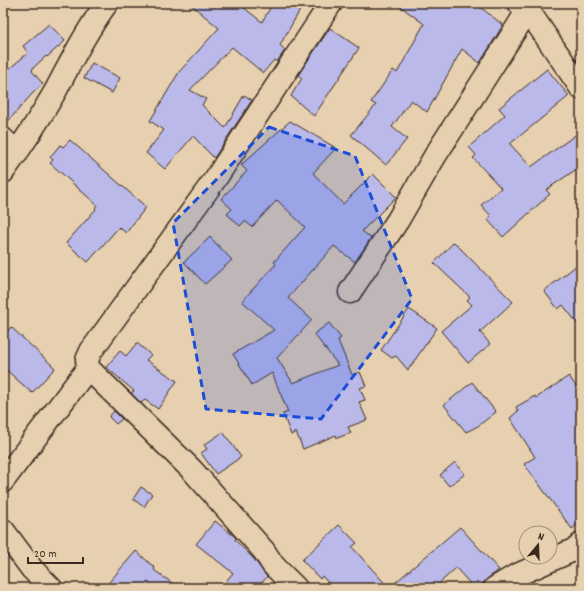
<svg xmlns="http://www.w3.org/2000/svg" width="584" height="591" font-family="Dekko,sans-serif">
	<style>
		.building { fill: #bab9ea; stroke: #3b2a1e }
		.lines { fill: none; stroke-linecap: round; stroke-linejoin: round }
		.minor-casing { stroke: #3b2a1e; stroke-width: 25 }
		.minor { stroke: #e6d0b0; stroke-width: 22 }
		.marked { fill: #1d4ed8; fill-opacity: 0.2; stroke: #1d4ed8; stroke-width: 3; stroke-dasharray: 8 5; stroke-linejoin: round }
	</style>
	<rect width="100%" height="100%" fill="#e6d0b0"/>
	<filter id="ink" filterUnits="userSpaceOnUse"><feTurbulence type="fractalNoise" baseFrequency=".025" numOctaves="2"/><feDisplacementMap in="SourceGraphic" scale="8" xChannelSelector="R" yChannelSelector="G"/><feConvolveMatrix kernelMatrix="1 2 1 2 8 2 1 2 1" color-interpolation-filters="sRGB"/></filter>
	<g filter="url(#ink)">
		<path class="building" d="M189,3H238L262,22L273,3H304L280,45L285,50L277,62L274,60L263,73L232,47L190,90L206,99L202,105L225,128L244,95L252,100L214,158L193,136L165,169L146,153L164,130L150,121L179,72L219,28Z
			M396,3H475L503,25L480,63L462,49L427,112L411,100L392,127L407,139L386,165L351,135L376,105L371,102L393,70L397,73L424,24Z
			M49,24L65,41L47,57L46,56L33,68L32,71L43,84L32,94L3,127V74L28,53L23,46Z
			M330,28L359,48L314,116L291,96L302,78L298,75Z
			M92,63L120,78L112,93L84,78Z
			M547,69L569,96L510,144L531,167L581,131V166L546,190L550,194L503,237L487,219L491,216L481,205L501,188L473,158L476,155L469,147L505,115L499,108Z
			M290,121L336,148L313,173L343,204L373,174L396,197L362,231L371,238L355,262L334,246L288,298L312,320L277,358L293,383L338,365L314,334L329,323L341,338L338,340L352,375L360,372L366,386L360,388L365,400L359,402L367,420L348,427L351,433L337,438L336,435L303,449L296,432L291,435L283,414L288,412L272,373L252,385L233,354L274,330L242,301L276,264L274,262L305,227L277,200L252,227L245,221L240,226L227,214L232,209L221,199L247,171L241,165Z
			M70,140L146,207L126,233L119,227L88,262L66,243L96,209L95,208L97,205L50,163L53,160L50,157L60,145L63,147Z
			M210,237L232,260L205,284L184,262Z
			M454,242L513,302L480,332L490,344L468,363L441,331L472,305L467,300L470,297L434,263Z
			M581,262V328L563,305L558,309L544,291Z
			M409,309L437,328L408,370L396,356L392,358L381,350Z
			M11,327L55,368L32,393L3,367V336Z
			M137,343L151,355L146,360L177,381L158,409L145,400L141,403L131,393L134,391L106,367L120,351L126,356Z
			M569,376L581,394V521L572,529L524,464L535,457L510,418L518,411L516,407L535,396L536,398Z
			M472,382L496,412L478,426L466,432L444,405Z
			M114,411L122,419L116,424L109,417Z
			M223,432L241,457L216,474L201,453L207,449L204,445Z
			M455,462L465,474L449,486L440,475Z
			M141,487L152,494L144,507L133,499Z
			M215,521L234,536L236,538L235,540L254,559L267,577L257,588H234L226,581L233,573L196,544Z
			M339,525L357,543L352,547L389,588H333L322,576L320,579L302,560Z
			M460,527L499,570L488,578L479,588H474L456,568L434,588H389Z
			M136,551L155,568L154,570L179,588H104Z"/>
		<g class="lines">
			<g class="minor-casing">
				<path id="minor" d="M519,3L528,10L581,88
					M3,139L17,153
					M3,172C22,146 40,118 56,90C72,60 87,30 107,3
					M350,292L398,220L435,156L528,10
					M3,481L88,368
					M3,530L32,569L51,588
					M296,588L273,565L264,551L192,470L88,368L87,360L91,351L216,178L331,3
					M495,588L515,576L578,548L581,544"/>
			</g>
			<use href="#minor" class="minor"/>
		</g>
	</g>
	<path class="marked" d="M269,127L355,156L412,299L321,419L206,409L173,223Z"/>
	<rect width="584" height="591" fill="none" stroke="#e6d0b0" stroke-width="16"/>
	<rect x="8" y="8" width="568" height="575" fill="none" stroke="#3b2a1e" stroke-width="1.5" filter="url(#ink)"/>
	<g transform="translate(538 545) rotate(19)"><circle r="19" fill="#e6d0b0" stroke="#a28e76"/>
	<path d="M0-3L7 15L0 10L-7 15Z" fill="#3b2a1e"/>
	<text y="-6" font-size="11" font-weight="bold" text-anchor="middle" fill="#3b2a1e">N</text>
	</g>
	<path d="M28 557v6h55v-6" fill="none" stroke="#3b2a1e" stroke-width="2"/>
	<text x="34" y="557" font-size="12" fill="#3b2a1e" stroke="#e6d0b0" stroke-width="3" paint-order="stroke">20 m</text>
</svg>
